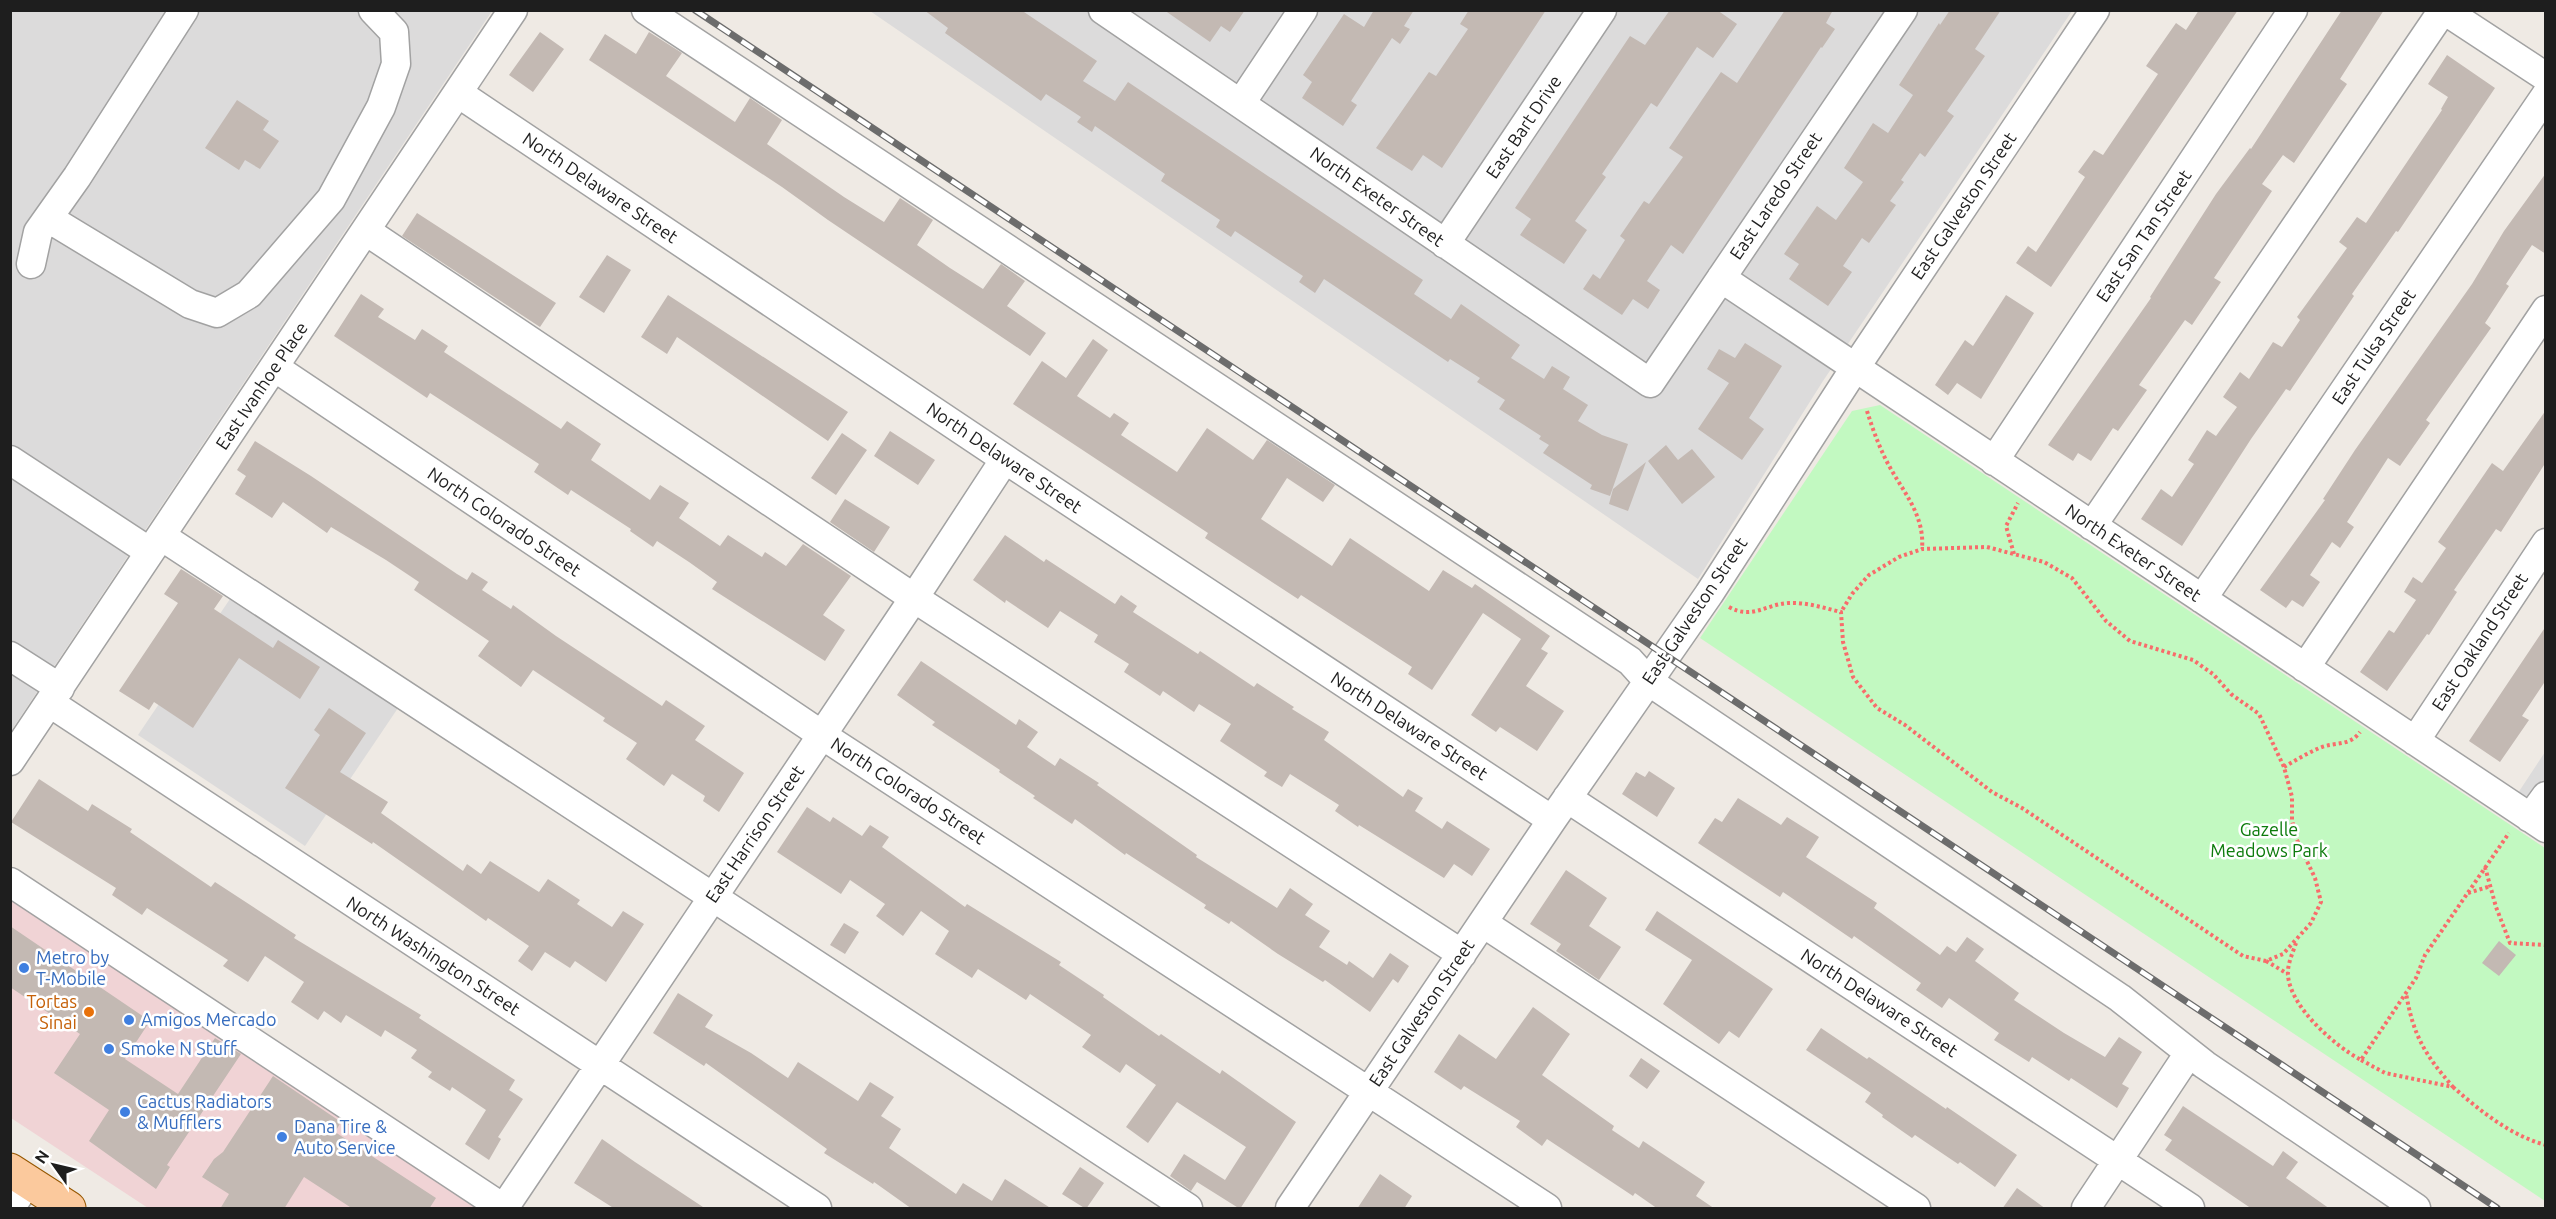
<svg xmlns="http://www.w3.org/2000/svg" width="2556" height="1219" font-family="Ubuntu,sans-serif">
	<style>
		.residential { fill: #dcdbdb }
		.commercial { fill: #f0d3d5 }
		.park { fill: #c2f9c1 }
		.building { fill: #c3b9b3 }
		.lines { fill: none; stroke-linecap: round; stroke-linejoin: round }
		.minor-casing { stroke: #a2a2a2; stroke-width: 31 }
		.major-casing { stroke: #965701; stroke-width: 35 }
		.path { stroke: #f86c6b; stroke-width: 4; stroke-dasharray: 3 3; stroke-linecap: butt }
		.minor { stroke: #fff; stroke-width: 28 }
		.major { stroke: #fbc99d; stroke-width: 33 }
		.rail-casing { stroke: #6c6c6c; stroke-width: 7 }
		.rail { stroke: #fff; stroke-width: 4.5; stroke-dasharray: 14; stroke-linecap: butt }
		.shop-dot { fill: #3f7fe0; stroke: #fff; stroke-width: 2 }
		.food-dot { fill: #e8710a; stroke: #fff; stroke-width: 2 }
		.labels { text-anchor: middle; stroke-width: 5; stroke-linejoin: round; paint-order: stroke }
		.street-label { font-size: 18px; fill: #1e1e1e; stroke: #fff }
		.park-label { font-size: 18px; fill: #0d7b0c; stroke: #fff }
		.shop-label { font-size: 18px; fill: #366cbe; stroke: #fff; text-anchor: start }
		.food-label { font-size: 18px; fill: #c56008; stroke: #fff; text-anchor: end }
	</style>
	<rect width="100%" height="100%" fill="#efeae4"/>
	<path class="residential" d="M11,11H492L11,731Z
		M870,11H2072L1823,381L1698,579Z
		M232,596L398,708L305,846L138,735Z
		M2545,752V811L2518,793Z"/>
	<path class="commercial" d="M10,890L479,1208H148L11,1118Z"/>
	<path class="park" d="M1880,405L2545,848V1201L1700,638L1852,411Z"/>
	<path class="building" d="M924,10H1021L1097,61L1083,81L1115,101L1128,82L1423,280L1414,294L1451,319L1461,304L1520,345L1511,358L1544,379L1552,366L1570,377L1563,389L1588,405L1578,421L1602,435L1628,444L1610,496L1590,489L1592,485L1543,453L1549,445L1539,439L1541,436L1499,409L1505,400L1477,382L1480,378L1450,359L1448,362L1324,279L1315,293L1299,282L1303,276L1235,231L1231,237L1216,227L1220,220L1161,181L1165,174L1095,126L1092,132L1077,122L1081,117L1046,94L1041,101L945,33L948,28Z
		M1164,10H1245L1230,32L1221,26L1210,42Z
		M1374,10H1414L1404,26L1410,29L1400,44L1392,38L1351,101L1357,105L1343,126L1302,98L1312,82L1303,75L1344,14L1364,27Z
		M1469,10H1546L1442,168L1423,155L1412,171L1376,148L1429,72L1436,76L1468,29L1460,24Z
		M1670,10H1717L1737,24L1713,58L1697,47L1657,107L1651,103L1602,174L1606,177L1575,221L1587,230L1564,264L1520,235L1531,219L1515,208L1630,36L1645,45Z
		M1785,10H1833L1826,23L1835,29L1822,48L1821,47L1683,254L1671,245L1647,281L1660,290L1648,309L1633,299L1622,315L1583,289L1593,274L1600,279L1625,240L1620,236L1644,201L1649,204L1683,157L1669,148L1721,72L1737,83Z
		M1950,10H2001L1975,49L1985,56L1947,111L1954,116L1925,157L1920,153L1901,180L1904,182L1890,201L1896,205L1869,243L1862,238L1843,266L1852,272L1828,306L1789,279L1799,264L1784,254L1817,206L1836,220L1863,182L1844,168L1873,123L1888,133L1913,95L1899,85L1939,23L1940,25Z
		M2199,10H2238L2051,287L2016,263L2028,246L2036,252L2085,177L2078,172L2094,150L2103,155L2158,74L2146,66L2176,23L2186,30Z
		M2342,10H2384L2340,79L2347,84L2294,163L2283,155L2262,184L2272,191L2214,278L2221,282L2192,325L2185,320L2139,385L2147,390L2118,431L2113,428L2091,461L2078,453L2073,461L2048,445L2151,298L2150,297L2216,194L2250,148L2251,149Z
		M540,32L564,49L533,92L509,75Z
		M649,32L682,53L666,76L735,122L750,98L782,120L767,144L844,197L884,222L900,198L933,220L917,245L950,268L983,289L1001,264L1025,281L1007,306L1046,333L1030,356L828,220L782,187L589,60L605,34L636,54Z
		M2447,55L2495,88L2398,232L2396,231L2352,294L2354,296L2290,391L2286,389L2251,439L2182,546L2141,519L2161,489L2172,497L2194,464L2188,460L2207,430L2216,436L2237,407L2223,397L2240,372L2249,379L2273,342L2282,347L2300,320L2297,317L2347,248L2339,242L2357,217L2366,223L2442,110L2441,109L2448,97L2428,84Z
		M237,100L269,121L263,130L279,141L260,169L245,160L239,170L205,148Z
		M2546,173V254L2532,245L2506,284L2509,286L2485,323L2491,328L2426,420L2430,423L2400,466L2388,458L2347,522L2354,527L2340,548L2332,542L2310,575L2320,582L2303,607L2292,600L2286,608L2260,590L2325,500L2323,499L2355,450L2472,284L2504,231Z
		M417,213L556,303L540,327L402,236Z
		M607,255L631,270L604,313L579,297Z
		M361,294L384,309L378,317L415,340L422,329L448,346L444,352L561,429L567,421L601,444L591,460L650,500L660,485L689,503L679,518L720,546L728,535L762,557L765,552L786,566L803,544L851,576L823,615L845,630L825,661L712,589L717,582L689,562L657,541L653,547L630,531L631,529L571,490L568,495L534,472L539,464L430,393L427,398L334,336Z
		M668,295L848,412L828,441L677,337L667,354L641,337Z
		M2006,295L2034,313L1981,399L1957,383L1948,395L1935,385L1965,340L1973,346Z
		M1093,339L1108,350L1077,396L1110,418L1114,413L1129,423L1121,435L1177,472L1207,428L1253,460L1267,440L1335,485L1323,502L1287,478L1261,519L1332,566L1350,538L1429,591L1443,570L1472,588L1475,584L1550,636L1541,649L1548,653L1526,686L1564,711L1537,751L1500,727L1496,732L1471,715L1521,639L1483,613L1432,690L1408,674L1412,667L1301,595L1298,599L1205,538L1208,533L1013,404L1042,361L1066,378Z
		M1745,343L1782,366L1749,418L1764,429L1742,460L1698,429L1729,383L1707,369L1719,349L1735,358Z
		M2546,410V462L2501,532L2496,529L2454,590L2457,592L2429,635L2427,634L2387,691L2360,672L2389,630L2394,633L2416,600L2404,592L2413,577L2422,583L2446,548L2438,542L2492,463L2503,471Z
		M890,431L935,460L918,485L874,456Z
		M842,433L867,450L836,495L811,478Z
		M255,441L311,476L457,574L467,580L472,572L488,582L482,590L511,609L513,605L556,636L662,706L666,700L705,726L695,740L744,773L719,812L703,801L705,796L672,774L664,786L626,759L637,743L603,721L605,718L533,670L521,687L478,656L489,641L414,590L419,582L386,560L331,527L327,533L283,502L272,518L235,494L246,476L237,470Z
		M1666,445L1678,460L1692,449L1715,477L1682,504L1648,461Z
		M1646,462L1628,511L1609,504L1613,489Z
		M845,499L890,527L874,552L830,522Z
		M1005,535L1044,562L1046,559L1115,604L1121,595L1137,606L1133,612L1198,654L1200,651L1254,687L1257,683L1294,707L1292,709L1329,732L1324,740L1403,797L1408,789L1423,798L1415,811L1442,829L1447,821L1490,849L1472,876L1454,864L1444,878L1359,825L1358,827L1335,811L1339,805L1290,774L1282,787L1264,776L1267,772L1220,741L1231,724L1199,704L1194,712L1163,691L1160,696L1124,672L1129,664L1094,642L1098,635L1060,611L1048,628L1006,600L1005,603L973,580Z
		M181,569L223,596L214,609L273,648L278,640L320,667L300,699L239,658L193,728L154,702L149,710L119,691L178,603L164,594Z
		M2546,626V680L2522,716L2529,720L2500,762L2469,741Z
		M921,661L1016,725L1019,719L1038,732L1027,747L1055,766L1060,758L1099,783L1097,785L1197,855L1196,857L1277,908L1290,888L1313,904L1305,915L1330,931L1319,947L1347,965L1349,961L1373,978L1390,953L1409,966L1398,983L1393,979L1370,1012L1325,980L1323,982L1278,954L1231,921L1229,924L1204,908L1206,905L1126,853L1125,855L1075,819L1072,824L1033,798L1035,796L999,772L1000,770L932,725L935,722L897,695Z
		M329,708L366,733L340,772L388,802L381,813L463,871L467,864L481,874L490,861L539,892L548,879L580,900L577,904L612,927L623,911L644,924L606,982L575,961L570,968L545,952L532,971L518,961L529,946L488,918L486,921L373,842L372,844L285,788L320,735L314,730Z
		M1649,771L1675,788L1657,817L1622,794L1636,772L1645,777Z
		M39,779L88,811L92,804L132,829L130,832L211,887L215,882L296,935L294,938L421,1015L419,1018L515,1080L509,1090L523,1099L498,1137L501,1139L489,1160L465,1144L486,1110L452,1087L450,1091L428,1077L432,1072L411,1058L417,1050L385,1030L381,1037L346,1015L341,1023L324,1011L318,1020L291,1002L304,982L265,956L248,982L223,966L228,960L147,908L142,915L112,895L116,888L11,822Z
		M1738,798L1781,825L1787,817L1819,837L1806,857L1877,903L1874,908L1940,955L1947,946L1956,952L1967,937L1984,949L1975,961L2019,993L2014,1000L2064,1033L2105,1057L2119,1037L2142,1052L2122,1084L2129,1088L2117,1108L2071,1078L2069,1081L2032,1057L2029,1062L1994,1040L1999,1033L1949,998L1942,1008L1916,990L1921,983L1854,936L1852,939L1783,892L1780,897L1698,843L1715,818L1722,822Z
		M807,807L830,822L833,817L862,836L870,825L889,837L882,847L965,907L967,904L1061,962L1059,965L1104,995L1103,997L1159,1036L1161,1034L1220,1074L1222,1070L1296,1122L1240,1209L1197,1182L1191,1191L1170,1176L1184,1154L1225,1180L1246,1147L1177,1102L1148,1143L1126,1127L1156,1085L1126,1064L1120,1073L1082,1047L1091,1035L1030,994L1026,1000L978,969L972,978L935,954L949,931L921,911L903,936L876,916L885,904L850,880L841,894L777,852Z
		M1566,870L1607,898L1589,926L1621,947L1599,980L1556,951L1561,944L1530,924Z
		M1657,911L1773,989L1739,1038L1729,1031L1719,1044L1663,1004L1692,960L1645,930Z
		M844,923L859,932L845,954L830,945Z
		M10,926L150,1021L125,1059L178,1094L215,1038L241,1054L167,1165L170,1167L156,1189L89,1141L109,1110L54,1073L80,1034L10,987Z
		M2499,941L2516,955L2499,976L2482,963Z
		M678,993L713,1015L705,1027L751,1053L788,1078L798,1062L858,1101L870,1082L894,1097L881,1116L901,1129L889,1148L956,1194L963,1183L992,1201L1005,1179L1052,1209H912L874,1182L873,1184L824,1153L827,1149L706,1063L704,1066L653,1033Z
		M1533,1007L1570,1034L1542,1075L1614,1126L1612,1130L1639,1148L1643,1141L1705,1182L1696,1196L1715,1209H1658L1635,1193L1633,1196L1547,1139L1542,1146L1516,1127L1520,1121L1464,1086L1461,1090L1434,1072L1459,1034L1496,1059Z
		M1821,1028L1867,1059L1869,1057L1946,1109L1947,1107L2017,1155L1995,1187L1960,1162L1958,1164L1915,1135L1912,1138L1882,1117L1883,1115L1865,1102L1871,1093L1806,1050Z
		M1641,1058L1660,1071L1647,1089L1629,1076Z
		M273,1076L341,1122L335,1132L436,1198L429,1209H353L304,1177L284,1209H220L229,1194L202,1177L214,1159L223,1152Z
		M2183,1106L2273,1166L2283,1151L2298,1162L2286,1178L2330,1209H2252L2165,1150L2172,1140L2164,1135Z
		M602,1139L635,1162L706,1209H615L574,1183Z
		M1080,1167L1104,1183L1086,1209L1062,1194Z
		M1380,1174L1412,1196L1404,1209H1357Z
		M2017,1188L2046,1209H2002Z"/>
	<g class="lines">
		<g class="minor-casing">
			<path id="minor" d="M646,10L1630,661L1648,681L2120,998L2205,1065L2416,1208
				M1103,10L1650,383L1903,10
				M2444,10L2546,77
				M458,93L1020,469L1552,820
				M1241,103L1303,10
				M48,218L190,304L217,313L249,294L331,199L381,107L396,64L394,32L373,10
				M366,231L914,598L1462,954
				M1445,244L1602,10
				M31,264L38,232L77,177L184,10
				M1721,278L2546,828
				M274,367L834,743L1547,1208
				M10,460L150,552
				M1994,461L2293,10
				M2092,526L2443,10
				M161,536L1188,1208
				M2202,599L2546,95
				M10,656L60,688
				M2305,668L2546,310
				M50,703L817,1208
				M2415,741L2546,543
				M10,761L513,10
				M1567,798L2190,1208
				M2530,818L2546,796
				M10,882L503,1208
				M1483,923L1916,1208
				M10,1208L28,1182
				M504,1208L914,598L1005,459
				M1290,1208L1552,820L1709,594L1855,368L2095,10
				M2086,1208L2189,1053"/>
		</g>
		<g class="major-casing">
			<path id="major" d="M10,1170L69,1208"/>
		</g>
		<path class="path" d="M1867,411C1872,427 1878,444 1886,460C1901,490 1925,513 1922,549
			M2014,554L2006,526L2018,503
			M1729,607C1752,620 1766,604 1789,603C1806,602 1824,608 1841,612L1843,642L1853,677L1877,708L1905,725L1992,792L2022,808L2243,956L2266,961L2283,954L2311,923L2321,902L2315,878L2296,838L2292,820V797L2284,767L2259,714L2231,694L2213,674L2193,660L2130,641L2106,621L2072,578L2044,562L1987,547L1922,549L1899,557L1869,575L1852,594L1841,612
			M2284,767C2296,760 2309,752 2322,747C2336,742 2350,746 2360,732
			M2485,867L2496,907L2510,943L2546,945
			M2468,893L2491,886
			M2296,943C2293,952 2287,965 2288,975C2290,1007 2335,1046 2361,1060L2416,978L2425,955L2509,833
			M2266,961L2288,974
			M2361,1060L2385,1073L2453,1087C2425,1055 2413,1035 2406,993
			M2453,1087C2479,1110 2511,1136 2546,1145"/>
		<use href="#minor" class="minor"/>
		<use href="#major" class="major"/>
		<g class="rail-casing">
			<path id="rail" d="M695,10L2497,1208"/>
		</g>
		<use href="#rail" class="rail"/>
	</g>
	<g class="shop-dot">
		<circle cx="24" cy="968" r="6"/>
		<circle cx="129" cy="1020" r="6"/>
		<circle cx="109" cy="1049" r="6"/>
		<circle cx="125" cy="1112" r="6"/>
		<circle cx="282" cy="1137" r="6"/>
	</g>
	<circle class="food-dot" cx="89" cy="1012" r="6"/>
	<g class="labels">
		<g class="street-label">
			<text transform="translate(1524 127) rotate(-56)" y="6">East Bart Drive</text>
			<text transform="translate(600 188) rotate(34)" y="6">North Delaware Street</text>
			<text transform="translate(1776 196) rotate(-56)" y="6">East Laredo Street</text>
			<text transform="translate(1377 197) rotate(35)" y="6">North Exeter Street</text>
			<text transform="translate(1964 206) rotate(-56)" y="6">East Galveston Street</text>
			<text transform="translate(2144 236) rotate(-56)" y="6">East San Tan Street</text>
			<text transform="translate(2374 347) rotate(-56)" y="6">East Tulsa Street</text>
			<text transform="translate(262 386) rotate(-56)" y="6">East Ivanhoe Place</text>
			<text transform="translate(1004 458) rotate(34)" y="6">North Delaware Street</text>
			<text transform="translate(504 522) rotate(34)" y="6">North Colorado Street</text>
			<text transform="translate(2133 553) rotate(34)" y="6">North Exeter Street</text>
			<text transform="translate(1695 611) rotate(-56)" y="6">East Galveston Street</text>
			<text transform="translate(2480 642) rotate(-57)" y="6">East Oakland Street</text>
			<text transform="translate(1409 726) rotate(33)" y="6">North Delaware Street</text>
			<text transform="translate(908 791) rotate(33)" y="6">North Colorado Street</text>
			<text transform="translate(755 834) rotate(-56)" y="6">East Harrison Street</text>
			<text transform="translate(433 956) rotate(33)" y="6">North Washington Street</text>
			<text transform="translate(1879 1003) rotate(33)" y="6">North Delaware Street</text>
			<text transform="translate(1422 1013) rotate(-56)" y="6">East Galveston Street</text>
		</g>
		<g class="park-label">
			<text x="2269" y="836">Gazelle<tspan x="2269" dy="21">Meadows Park</tspan></text>
		</g>
		<g class="shop-label">
			<text x="36" y="964">Metro by<tspan x="36" dy="21">T-Mobile</tspan></text>
			<text x="141" y="1026">Amigos Mercado</text>
			<text x="121" y="1055">Smoke N Stuff</text>
			<text x="137" y="1108">Cactus Radiators<tspan x="137" dy="21">&amp; Mufflers</tspan></text>
			<text x="294" y="1133">Dana Tire &amp;<tspan x="294" dy="21">Auto Service</tspan></text>
		</g>
		<g class="food-label">
			<text x="77" y="1008">Tortas<tspan x="77" dy="21">Sinai</tspan></text>
		</g>
	</g>
	<rect width="2556" height="1219" fill="none" stroke="#1e1e1e" stroke-width="24"/>
	<g transform="translate(54 1165) rotate(304)" stroke="#ffffff" stroke-width="4.5" paint-order="stroke">
	<path d="M0-4.5L10 22L0 15L-10 22Z" fill="#1e1e1e"/>
	<text y="-9" font-size="16" font-weight="bold" text-anchor="middle" fill="#1e1e1e">N</text>
	</g>
</svg>
